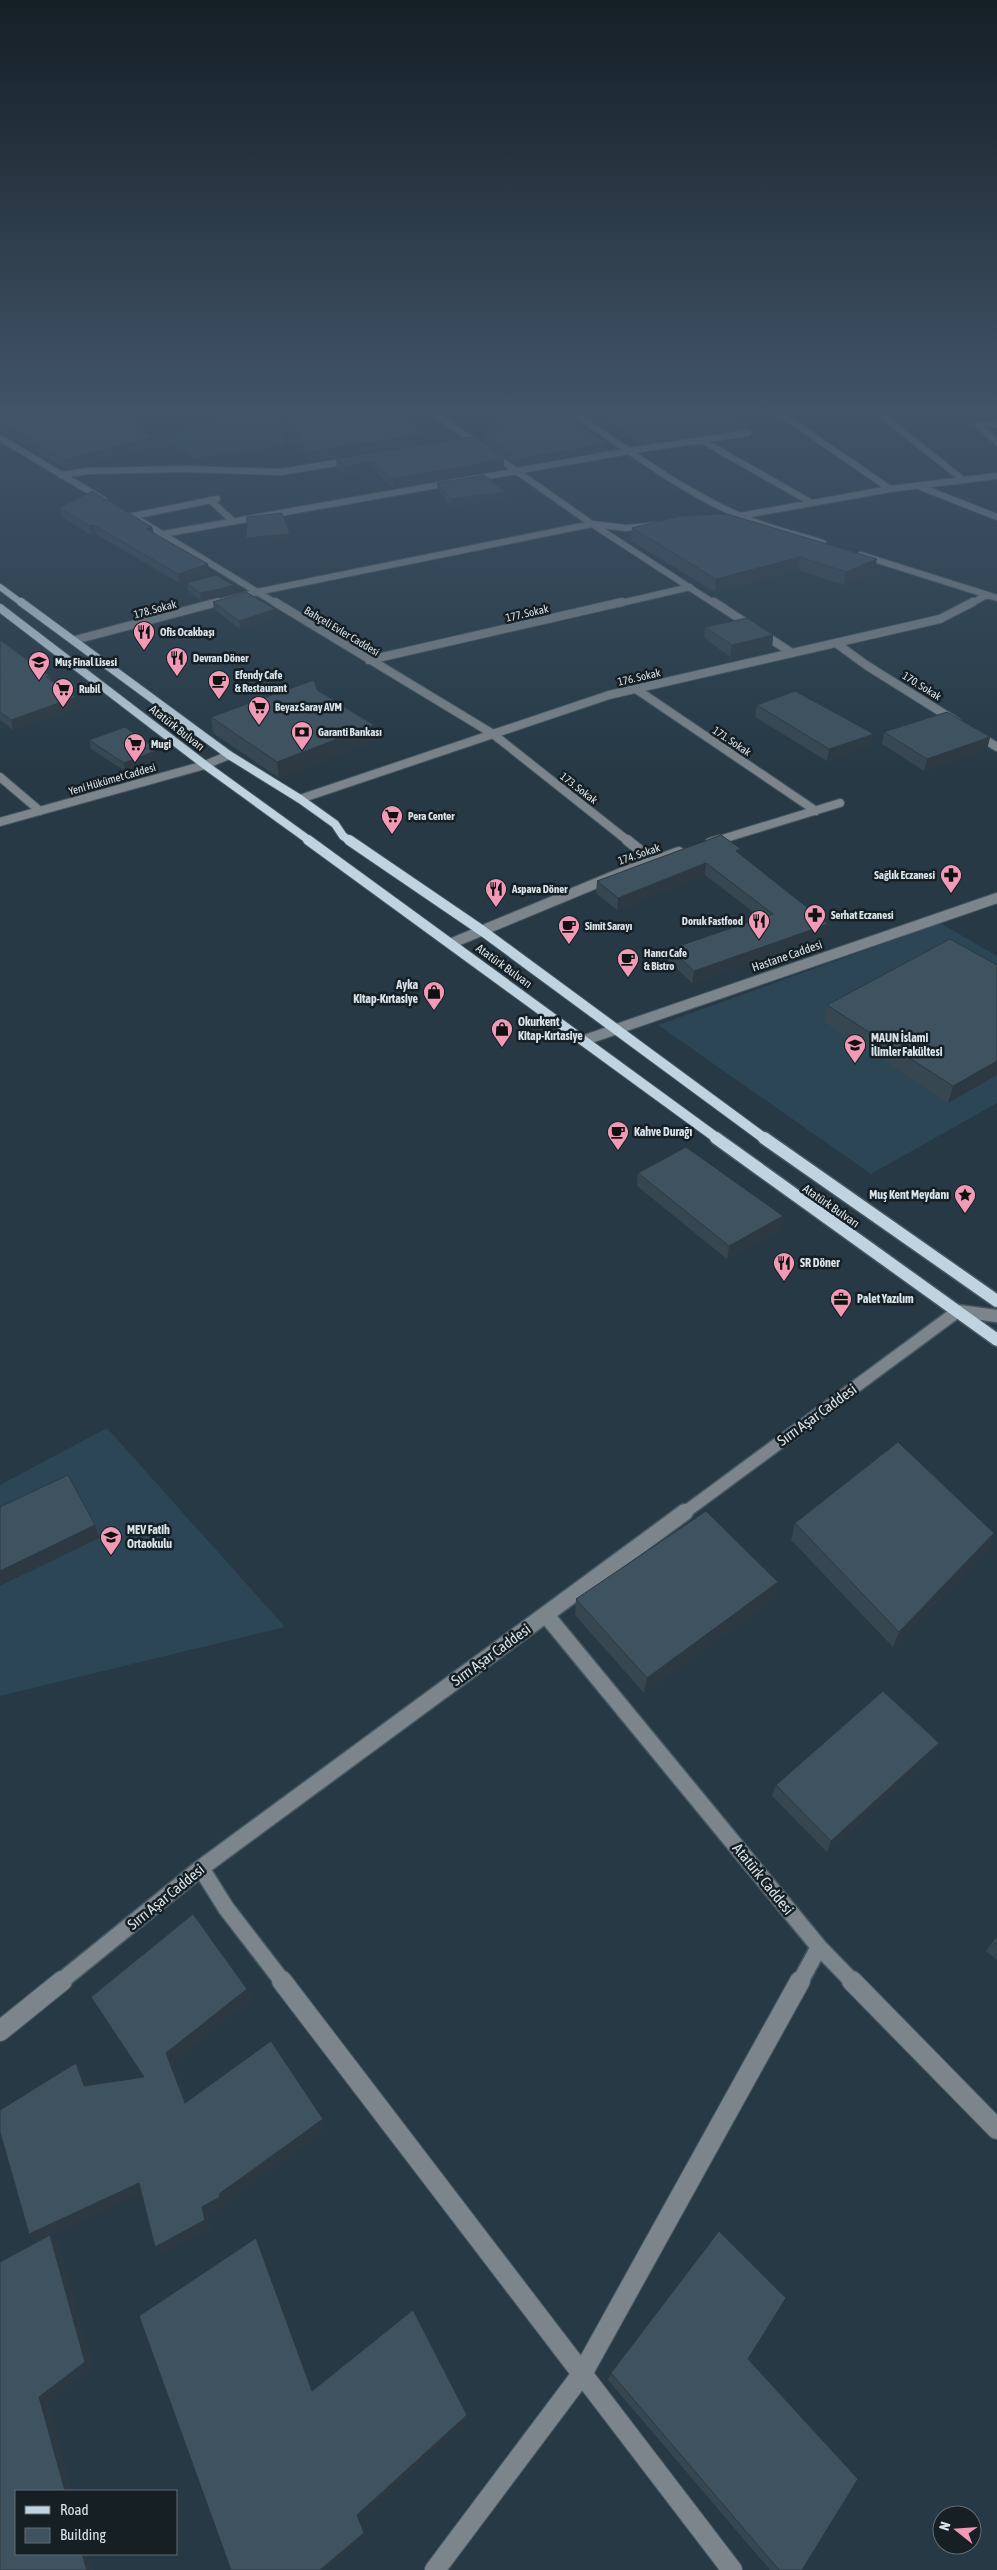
<svg xmlns="http://www.w3.org/2000/svg" width="997" height="2570" font-family="'Asap Condensed',sans-serif">
	<style>
		.built { fill: #2d4655 }
		.lines { fill: none; stroke-linecap: round; stroke-linejoin: round }
		.minor-far5-casing { stroke: #465863; stroke-width: 8 }
		.minor-far4-casing { stroke: #465863; stroke-width: 10 }
		.minor-far3-casing { stroke: #465863; stroke-width: 12 }
		.minor-far2-casing { stroke: #465863; stroke-width: 15 }
		.minor-far1-casing { stroke: #465863; stroke-width: 19 }
		.minor-casing { stroke: #465863; stroke-width: 22 }
		.major-far3-casing { stroke: #465863; stroke-width: 8 }
		.major-far2-casing { stroke: #465863; stroke-width: 10 }
		.major-far1-casing { stroke: #465863; stroke-width: 12 }
		.major-casing { stroke: #465863; stroke-width: 15 }
		.minor-far5 { stroke: #7b858b; stroke-width: 6 }
		.minor-far4 { stroke: #7b858b; stroke-width: 8 }
		.minor-far3 { stroke: #7b858b; stroke-width: 10 }
		.minor-far2 { stroke: #7b858b; stroke-width: 12 }
		.minor-far1 { stroke: #7b858b; stroke-width: 16 }
		.minor { stroke: #7b858b; stroke-width: 20 }
		.major-far3 { stroke: #c0d3e0; stroke-width: 6 }
		.major-far2 { stroke: #c0d3e0; stroke-width: 8 }
		.major-far1 { stroke: #c0d3e0; stroke-width: 10 }
		.major { stroke: #c0d3e0; stroke-width: 12 }
		.wall { fill: #364752 }
		.shaded-wall { fill: #2c3942 }
		.building { fill: #3f525f; stroke: #2c3942 }
		.labels { text-anchor: middle; stroke-width: 5; stroke-linejoin: round; paint-order: stroke }
		.far-street-label { font-size: 11px; fill: #d8e3eb; stroke: #161f24 }
		.far-poi-label { font-size: 11px; font-weight: bold; fill: #d8e3eb; stroke: #161f24; text-anchor: start }
		.street-label { font-size: 12px; fill: #d8e3eb; stroke: #161f24 }
		.poi-label { font-size: 12px; font-weight: bold; fill: #d8e3eb; stroke: #161f24; text-anchor: start }
		.near-street-label { font-size: 15px; fill: #d8e3eb; stroke: #161f24 }
	</style>
	<rect width="100%" height="100%" fill="#263945"/>
	<path class="built" d="M210,414H278L285,445L192,459L165,434L211,427Z
		M600,414H727L752,430L644,446Z
		M940,923L997,956V1103L871,1174L658,1025Z
		M107,1428L285,1627L0,1696V1485Z"/>
	<g class="lines">
		<g class="minor-far5-casing">
			<path id="minor-far5" d="M435,414L592,524L715,604
				M575,414C631,452 687,495 750,520C774,530 799,535 823,543
				M781,414L890,489
				M880,414L962,479
				M978,425L997,442
				M978,425L997,424
				M0,438L104,500
				M701,440L812,503
				M61,475L88,471L186,469L281,472L354,460
				M918,486L997,517
				M210,500L233,521
				M133,516L217,499
				M723,519L890,489L997,476
				M139,520L277,604
				M163,534L629,451L748,433
				M861,555L997,598
				M213,604L257,592L592,524L626,528L658,525
				M617,604L690,587
				M970,604L987,595"/>
		</g>
		<g class="minor-far4-casing">
			<path id="minor-far4" d="M275,602L493,734L628,841
				M714,602L792,653
				M75,640L218,602
				M836,643L866,665L957,722
				M369,660L622,602
				M636,689L816,811
				M976,734L997,747
				M0,777L40,811
				M300,799L609,695L940,619L973,602
				M0,822L205,765L229,755
				M716,841L840,803"/>
		</g>
		<g class="minor-far3-casing">
			<path id="minor-far3" d="M627,840L652,860
				M710,843L720,840
				M452,943L621,873L679,852
				M585,1040L997,898"/>
		</g>
		<g class="minor-far2-casing">
			<path id="minor-far2" d="M684,1513L958,1311L997,1316"/>
		</g>
		<g class="minor-far1-casing">
			<path id="minor-far1" d="M546,1615L819,1947L853,1982
				M201,1868L226,1908L283,1982
				M60,1982L201,1868L685,1512
				M800,1982L819,1947"/>
		</g>
		<g class="minor-casing">
			<path id="minor" d="M282,1981L732,2570
				M852,1981L997,2129
				M0,2031L62,1981
				M435,2570L582,2374L800,1981"/>
		</g>
		<g class="major-far3-casing">
			<path id="major-far3" d="M0,587L23,604"/>
		</g>
		<g class="major-far2-casing">
			<path id="major-far2" d="M21,602L229,755L300,799L335,824L343,836L350,841
				M0,608L205,765L310,841"/>
		</g>
		<g class="major-far1-casing">
			<path id="major-far1" d="M308,840L718,1139
				M349,840L484,932L765,1139"/>
		</g>
		<g class="major-casing">
			<path id="major" d="M716,1138L997,1340
				M764,1138L997,1301"/>
		</g>
		<use href="#minor-far5" class="minor-far5"/>
		<use href="#minor-far4" class="minor-far4"/>
		<use href="#minor-far3" class="minor-far3"/>
		<use href="#minor-far2" class="minor-far2"/>
		<use href="#minor-far1" class="minor-far1"/>
		<use href="#minor" class="minor"/>
		<use href="#major-far3" class="major-far3"/>
		<use href="#major-far2" class="major-far2"/>
		<use href="#major-far1" class="major-far1"/>
		<use href="#major" class="major"/>
	</g>
	<path class="wall" d="M0,414L152,438L153,447L66,469L0,430Z
		M282,415L422,435V444L311,461L286,432L285,426L283,424Z
		M491,421L607,443V450L518,466L483,441V434L495,431L491,427Z
		M336,459L504,468L393,488L374,470L345,475L337,468Z
		M437,483L505,499L451,506L438,490Z
		M60,508L152,527L154,533L208,564L209,573L179,583L96,534L91,535L62,517Z
		M682,516L874,572L844,585L799,570L715,592L631,541L632,528Z
		M187,583L235,593L221,597L201,600L188,591Z
		M213,602L276,617L240,629L214,609Z
		M705,627L773,635L772,647L730,657L704,638Z
		M0,640L50,676L51,681L78,707L13,730L0,720Z
		M317,690L374,725L375,741L279,778L213,733L211,717Z
		M757,705L874,734L871,746L827,761L755,717Z
		M884,732L990,737L987,749L924,771L882,744Z
		M89,740L159,759L125,771L91,749Z
		M740,855L826,937L692,983L669,961L670,949L761,918L705,875L617,910L596,893L597,881Z
		M997,965L948,1103L824,1022L827,1005Z
		M638,1173L783,1216L780,1230L727,1259L637,1186Z
		M795,1523L994,1533L987,1549L893,1647L791,1540Z
		M778,1582L774,1598L644,1693L575,1615L576,1599Z
		M934,1754L827,1852L772,1796L776,1785Z
		M997,1936V1960L986,1951L993,1941Z
		M247,1989L250,2000L172,2063L186,2102L326,2129L224,2202L225,2205L207,2215L210,2228L161,2254L155,2247L141,2193L51,2236L57,2241L92,2367L47,2401L71,2491H16V2554H89L93,2570H0L37,2242L29,2234L76,2063L83,2073L87,2085L144,2077L91,1997Z
		M748,2359L802,2570H770L608,2380L611,2373Z"/>
	<path class="shaded-wall" d="M422,435V444L311,461L310,451Z
		M152,438L153,447L66,469L64,460Z
		M607,443V450L518,466V459Z
		M504,459V468L393,488V479Z
		M373,462L374,470L345,475V466Z
		M505,492V499L451,506V499Z
		M94,525L96,534L91,535L90,526Z
		M152,527L154,536L146,529Z
		M290,534V542L247,545L246,538Z
		M800,557L799,570L715,592L716,579Z
		M877,559L874,572L844,585L846,572Z
		M208,564L209,573L179,583L178,574Z
		M234,585L235,593L221,597L201,600L200,593Z
		M275,609L276,617L240,629L239,621Z
		M773,635L772,647L730,657L732,645Z
		M76,697L78,707L13,730L11,720Z
		M374,725L375,741L279,778L277,762Z
		M874,734L871,746L827,761L829,749Z
		M990,737L987,749L924,771L927,759Z
		M158,750L159,759L125,771L124,763Z
		M741,849L739,861L736,851Z
		M706,863L705,875L617,910L618,898Z
		M828,924L826,937L692,983L694,971Z
		M997,1061V1075L948,1103L953,1086Z
		M783,1216L780,1230L727,1259L729,1246Z
		M95,1525L99,1538L0,1586V1571Z
		M994,1533L987,1549L893,1647L899,1632Z
		M778,1582L774,1598L644,1693L647,1678Z
		M939,1743L934,1754L827,1852L831,1841Z
		M247,1989L250,2000L172,2063L190,2113L185,2103L166,2053Z
		M76,2063L83,2073L91,2096L84,2086Z
		M323,2119L326,2129L224,2202L225,2205L207,2215L210,2228L161,2254L155,2247L202,2207Z
		M139,2183L145,2192L51,2236L57,2241L92,2367L47,2401L71,2491H65L39,2397L37,2242L29,2234Z
		M256,2238L260,2246L316,2397L312,2391Z
		M467,2415L468,2420L360,2518L367,2536L326,2570H320L357,2515Z
		M82,2554H89L93,2570H87Z"/>
	<path class="building" d="M0,414H125L152,438L64,460L0,422Z
		M293,414H403L422,435L310,451L285,423L290,422L282,415Z
		M529,414H562L607,443L518,459L483,434L500,429L491,421Z
		M471,437L504,459L393,479L373,462L345,466L336,459Z
		M484,475L505,492L451,499L437,483Z
		M92,491L152,527L146,529L208,564L178,574L94,525L90,526L60,508Z
		M282,513L290,534L246,538L247,517Z
		M727,514L877,559L846,572L800,557L716,579L632,528L682,516Z
		M216,575L234,585L220,589L200,593L187,583Z
		M246,592L275,609L239,621L213,602Z
		M747,618L773,635L732,645L705,627Z
		M0,640L50,676L46,677L76,697L11,720L0,712Z
		M314,680L317,690L374,725L277,762L211,717Z
		M795,691L874,734L829,749L757,705Z
		M947,712L990,737L927,759L884,732Z
		M125,727L158,750L124,763L89,740Z
		M721,835L741,849L736,851L828,924L694,971L670,949L773,914L706,863L618,898L597,881Z
		M950,939L997,965V1061L953,1086L827,1005Z
		M686,1147L783,1216L729,1246L638,1173Z
		M898,1442L994,1533L899,1632L795,1523Z
		M68,1475L95,1525L0,1571V1507Z
		M706,1511L778,1582L647,1678L576,1599Z
		M883,1691L939,1743L831,1841L776,1785Z
		M193,1914L247,1989L166,2053L185,2103L271,2041L323,2119L219,2194L220,2197L202,2207L205,2220L155,2247L139,2183L29,2234L0,2132V2110L76,2063L84,2086L144,2077L91,1997Z
		M997,1936V1945L993,1941Z
		M719,2231L786,2298L748,2359L858,2479L802,2570H779L611,2373Z
		M50,2235L85,2362L39,2397L65,2491H16V2554H82L87,2570H0V2262Z
		M256,2238L312,2391L413,2310L467,2415L357,2515L364,2533L320,2570H231L139,2316Z"/>
	<linearGradient id="sky" x2="0" y2="1"><stop stop-color="#151f26"/><stop offset="0.53" stop-color="#415468"/><stop offset="1" stop-color="#415468" stop-opacity="0"/></linearGradient>
	<rect width="997" height="774" fill="url(#sky)"/>
	<defs>
		<g id="restaurant-pin" transform="scale(1.125)"><path d="M0 17L-7.5 6A9.5 9.5 0 1 1 7.5 6Z" fill="#f09ab6" stroke="#161f24"/><path d="M-5-6h1v4h1v-4h1v4h1v-4h1v5L-1.5 .5V6h-2V.5L-5-1ZM5-6V6H3V1.5H1.5Q1.5-4 5-6Z" fill="#111"/></g>
		<g id="school-pin" transform="scale(1.125)"><path d="M0 17L-7.5 6A9.5 9.5 0 1 1 7.5 6Z" fill="#f09ab6" stroke="#161f24"/><path d="M0-5L7-2L0 1L-7-2ZM-4 1L0 2.5L4 1V4Q0 6-4 4Z" fill="#111"/></g>
		<g id="cafe-pin" transform="scale(1.125)"><path d="M0 17L-7.5 6A9.5 9.5 0 1 1 7.5 6Z" fill="#f09ab6" stroke="#161f24"/><path d="M-5.5-4.5H6V0H3Q3 3.5 0 3.5H-2.5Q-5.5 3.5-5.5 0ZM3-3.2v2h1.7v-2ZM-6 4.5H4V6H-6Z" fill="#111"/></g>
		<g id="supermarket-pin" transform="scale(1.125)"><path d="M0 17L-7.5 6A9.5 9.5 0 1 1 7.5 6Z" fill="#f09ab6" stroke="#161f24"/><path d="M-6-5.5h2.5l.6 2H6L4.5 2H-2.5L-4.4-4H-6ZM-1.5 3.2a1.3 1.3 0 1 0 .1 0ZM3 3.2a1.3 1.3 0 1 0 .1 0Z" fill="#111"/></g>
		<g id="bank-pin" transform="scale(1.125)"><path d="M0 17L-7.5 6A9.5 9.5 0 1 1 7.5 6Z" fill="#f09ab6" stroke="#161f24"/><path d="M-6-4H6V4H-6ZM0-2.3a2.3 2.3 0 1 0 0 4.6a2.3 2.3 0 1 0 0-4.6Z" fill="#111"/></g>
		<g id="pharmacy-pin" transform="scale(1.125)"><path d="M0 17L-7.5 6A9.5 9.5 0 1 1 7.5 6Z" fill="#f09ab6" stroke="#161f24"/><path d="M-2-6h4v4h4v4h-4v4h-4v-4h-4v-4h4Z" fill="#111"/></g>
		<g id="shop-pin" transform="scale(1.125)"><path d="M0 17L-7.5 6A9.5 9.5 0 1 1 7.5 6Z" fill="#f09ab6" stroke="#161f24"/><path d="M-5-2.5h2.3a2.7 3.5 0 0 1 5.4 0H5L5.5 6h-11ZM-1.5-2.5h3a1.5 2.3 0 0 0-3 0Z" fill="#111"/></g>
		<g id="university-pin" transform="scale(1.125)"><path d="M0 17L-7.5 6A9.5 9.5 0 1 1 7.5 6Z" fill="#f09ab6" stroke="#161f24"/><path d="M0-5L7-2L0 1L-7-2ZM-4 1L0 2.5L4 1V4Q0 6-4 4Z" fill="#111"/></g>
		<g id="sight-pin" transform="scale(1.125)"><path d="M0 17L-7.5 6A9.5 9.5 0 1 1 7.5 6Z" fill="#f09ab6" stroke="#161f24"/><path d="M0-6L1.8-2.2L6-1.7L2.9 1.2L3.7 5.4L0 3.3L-3.7 5.4L-2.9 1.2L-6-1.7L-1.8-2.2Z" fill="#111"/></g>
		<g id="office-pin" transform="scale(1.125)"><path d="M0 17L-7.5 6A9.5 9.5 0 1 1 7.5 6Z" fill="#f09ab6" stroke="#161f24"/><path d="M-6-3h4V-5.5h4V-3h4V5H-6ZM-1-4.5V-3h2v-1.5ZM-6 0V1H6V0Z" fill="#111"/></g>
	</defs>
	<g fill-rule="evenodd">
		<use href="#restaurant-pin" x="144" y="632"/>
		<use href="#restaurant-pin" x="177" y="658"/>
		<use href="#school-pin" x="39" y="662"/>
		<use href="#cafe-pin" x="219" y="681"/>
		<use href="#supermarket-pin" x="63" y="689"/>
		<use href="#supermarket-pin" x="259" y="707"/>
		<use href="#bank-pin" x="302" y="732"/>
		<use href="#supermarket-pin" x="135" y="744"/>
		<use href="#supermarket-pin" x="392" y="816"/>
		<use href="#pharmacy-pin" x="951" y="875"/>
		<use href="#restaurant-pin" x="496" y="889"/>
		<use href="#pharmacy-pin" x="815" y="915"/>
		<use href="#restaurant-pin" x="759" y="921"/>
		<use href="#cafe-pin" x="569" y="926"/>
		<use href="#cafe-pin" x="628" y="959"/>
		<use href="#shop-pin" x="434" y="992"/>
		<use href="#shop-pin" x="502" y="1029"/>
		<use href="#university-pin" x="855" y="1045"/>
		<use href="#cafe-pin" x="618" y="1132"/>
		<use href="#sight-pin" x="965" y="1195"/>
		<use href="#restaurant-pin" x="784" y="1263"/>
		<use href="#office-pin" x="841" y="1299"/>
		<use href="#school-pin" x="111" y="1537"/>
	</g>
	<g class="labels">
		<g class="far-street-label">
			<text transform="translate(155 609) rotate(-15)" y="4">178. Sokak</text>
			<text transform="translate(527 613) rotate(-13)" y="4">177. Sokak</text>
			<text transform="translate(342 631) rotate(31)" y="4">Bahçeli Evler Caddesi</text>
			<text transform="translate(639 677) rotate(-13)" y="4">176. Sokak</text>
			<text transform="translate(922 686) rotate(32)" y="4">170. Sokak</text>
			<text transform="translate(732 741) rotate(34)" y="4">171. Sokak</text>
			<text transform="translate(112 779) rotate(-16)" y="4">Yeni Hükümet Caddesi</text>
			<text transform="translate(579 788) rotate(38)" y="4">173. Sokak</text>
			<text transform="translate(639 854) rotate(-19)" y="4">174. Sokak</text>
		</g>
		<g class="far-poi-label">
			<text x="160" y="636">Ofis Ocakbaşı</text>
			<text x="193" y="662">Devran Döner</text>
			<text x="55" y="666">Muş Final Lisesi</text>
			<text x="235" y="679">Efendy Cafe<tspan x="235" dy="13">&amp; Restaurant</tspan></text>
			<text x="79" y="693">Rubil</text>
			<text x="275" y="711">Beyaz Saray AVM</text>
			<text x="318" y="736">Garanti Bankası</text>
			<text x="151" y="748">Mugi</text>
			<text x="408" y="820">Pera Center</text>
			<text x="935" y="879" text-anchor="end">Sağlık Eczanesi</text>
			<text x="512" y="893">Aspava Döner</text>
			<text x="831" y="919">Serhat Eczanesi</text>
			<text x="743" y="925" text-anchor="end">Doruk Fastfood</text>
			<text x="585" y="930">Simit Sarayı</text>
			<text x="644" y="957">Hancı Cafe<tspan x="644" dy="13">&amp; Bistro</tspan></text>
		</g>
		<g class="street-label">
			<text transform="translate(177 728) rotate(38)" y="4">Atatürk Bulvarı</text>
			<text transform="translate(787 956) rotate(-19)" y="4">Hastane Caddesi</text>
			<text transform="translate(504 966) rotate(36)" y="4">Atatürk Bulvarı</text>
			<text transform="translate(831 1206) rotate(35)" y="4">Atatürk Bulvarı</text>
		</g>
		<g class="poi-label">
			<text x="418" y="989" text-anchor="end">Ayka<tspan x="418" dy="14">Kitap-Kırtasiye</tspan></text>
			<text x="518" y="1026">Okurkent<tspan x="518" dy="14">Kitap-Kırtasiye</tspan></text>
			<text x="871" y="1042">MAUN İslami<tspan x="871" dy="14">İlimler Fakültesi</tspan></text>
			<text x="634" y="1136">Kahve Durağı</text>
			<text x="949" y="1199" text-anchor="end">Muş Kent Meydanı</text>
			<text x="800" y="1267">SR Döner</text>
			<text x="857" y="1303">Palet Yazılım</text>
			<text x="127" y="1534">MEV Fatih<tspan x="127" dy="14">Ortaokulu</tspan></text>
		</g>
		<g class="near-street-label">
			<text transform="translate(817 1415) rotate(-36)" y="5">Sırrı Aşar Caddesi</text>
			<text transform="translate(491 1655) rotate(-36)" y="5">Sırrı Aşar Caddesi</text>
			<text transform="translate(763 1879) rotate(51)" y="5">Atatürk Caddesi</text>
			<text transform="translate(166 1897) rotate(-39)" y="5">Sırrı Aşar Caddesi</text>
		</g>
	</g>
	<rect x="15" y="2490" width="162" height="65" fill="#161f24" stroke="#646d74"/>
	<rect x="25" y="2506" width="25" height="8" fill="#c0d3e0" stroke="#646d74"/>
	<text x="60" y="2515" font-size="15" fill="#d8e3eb">Road</text>
	<rect x="25" y="2528" width="25" height="15" fill="#3f525f" stroke="#646d74"/>
	<text x="60" y="2540" font-size="15" fill="#d8e3eb">Building</text>
	<g transform="translate(957 2530) rotate(287)"><circle r="24" fill="#161f24" stroke="#646d74"/>
	<path d="M0-4L9 19L0 12L-9 19Z" fill="#f09ab6"/>
	<text y="-8" font-size="14" font-weight="bold" text-anchor="middle" fill="#d8e3eb">N</text>
	</g>
</svg>
